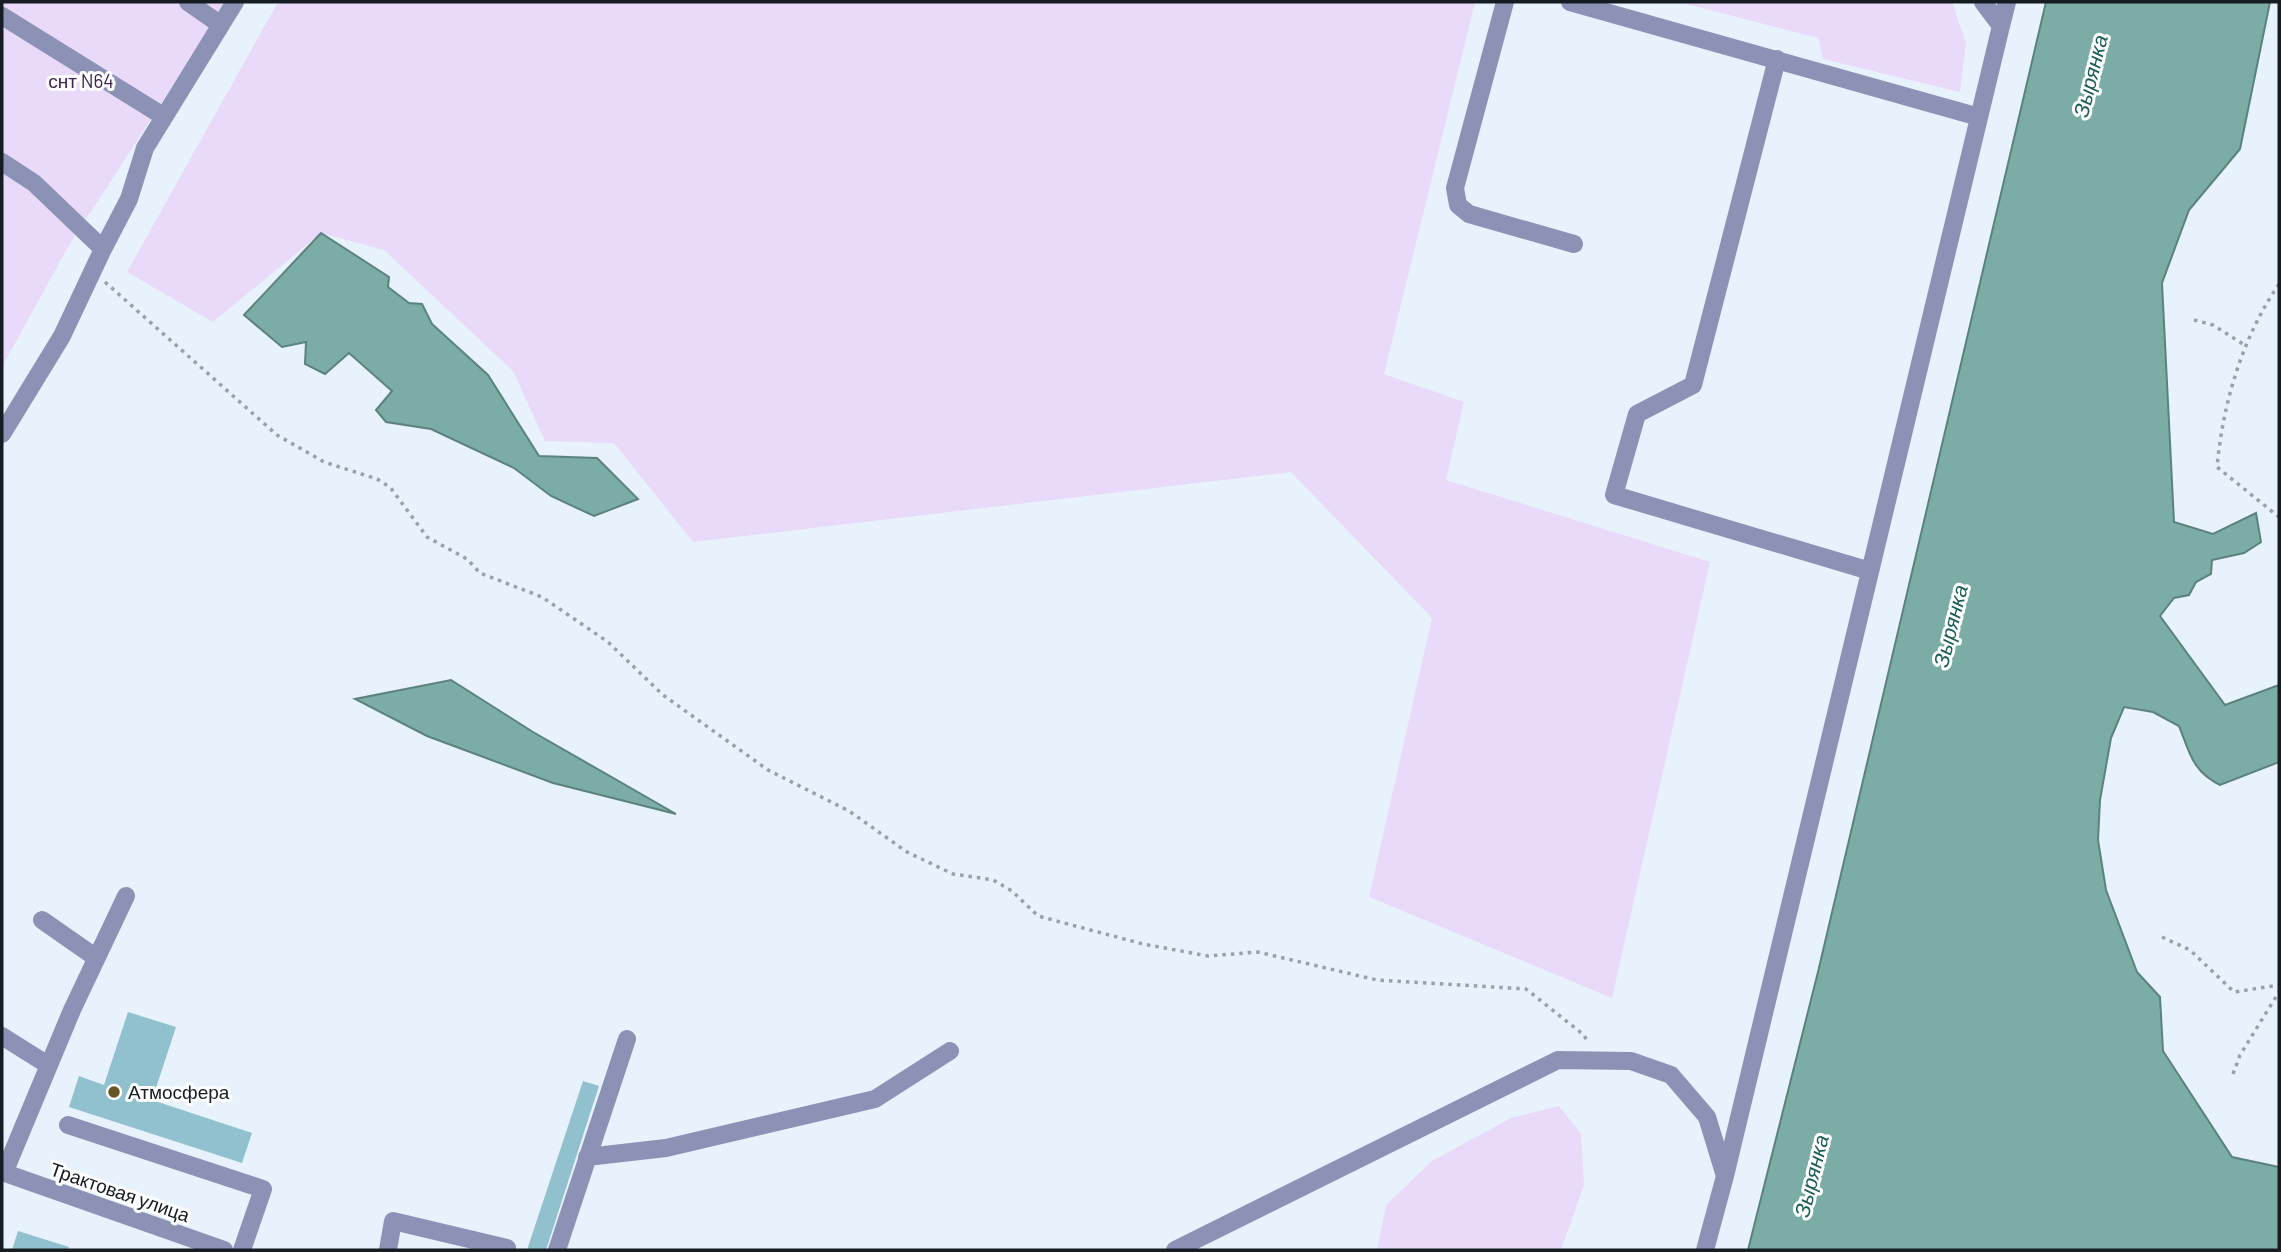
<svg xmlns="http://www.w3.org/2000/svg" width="2281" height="1252" font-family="Barlow,sans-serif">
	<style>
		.green { fill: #e9daf9 }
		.water { fill: #7bada6; stroke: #5c827e; stroke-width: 2 }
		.building { fill: #91c1ce }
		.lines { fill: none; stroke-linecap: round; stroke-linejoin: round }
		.path { stroke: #98a1aa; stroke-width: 3.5; stroke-dasharray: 3.5 5; stroke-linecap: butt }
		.minor { stroke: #8c92b5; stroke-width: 18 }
		.poi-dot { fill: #655724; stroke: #fefefe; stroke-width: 2.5 }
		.labels { text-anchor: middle; stroke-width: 6; stroke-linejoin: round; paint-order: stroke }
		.park-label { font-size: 19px; fill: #3d2452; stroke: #fefefe }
		.poi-label { font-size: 19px; fill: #151c22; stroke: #fefefe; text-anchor: start }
		.street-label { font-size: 19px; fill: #151c22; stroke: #fefefe }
		.water-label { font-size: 21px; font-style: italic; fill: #1a5e57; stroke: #fefefe }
	</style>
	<rect width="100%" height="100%" fill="#e7f2fc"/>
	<path class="green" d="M2,2H227L68,247L2,367Z
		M278,2H1475L1384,374L1464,402L1446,480L1710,562L1612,998L1369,897L1432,618L1291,472L693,542L614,443L545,441L513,371L384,250L321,233L213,322L127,272Z
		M1679,2H1952L1966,43L1960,92L1823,59L1818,38Z
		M1559,1106L1581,1134L1584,1185L1561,1250H1377L1386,1205L1432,1161L1511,1118Z"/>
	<path class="water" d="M2046,2H2270L2240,149L2189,210L2162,283L2174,522L2213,534L2256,513L2261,542L2244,553L2212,560L2211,574L2196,582L2189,595L2174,598L2160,616L2225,705L2279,685V762L2220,785C2192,771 2190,753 2179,726L2153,712L2124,707L2111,738L2100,800L2098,840L2106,890L2137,972L2160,997L2163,1051L2232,1157L2279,1167V1250H1748L1818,972Z
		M321,233L389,277L388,287L409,303L422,304L432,324L488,375L539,456L597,458L638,499L594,516L551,496L514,468L431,429L386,422L376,410L392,391L349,353L325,374L305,364L306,342L282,347L244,315Z
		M451,680L533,732L676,814L553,783L427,736L355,699Z"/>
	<path class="building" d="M128,1012L176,1027L152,1100L252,1133L242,1163L69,1107L79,1076L104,1085Z
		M583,1081L599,1086L546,1250H527Z
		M18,1231L69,1247L68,1250H12Z"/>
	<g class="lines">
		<path class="path" d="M105,282L277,435L324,462L377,479L390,487L427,537L467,559L480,573L542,597L608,642L663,695L768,770L849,811L907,852L953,874L993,880L1012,891L1038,916L1143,944L1208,956L1258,952L1377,980L1526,989L1584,1035L1588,1043
			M2279,284C2242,338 2223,403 2217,467L2279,517
			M2194,320L2213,325L2246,346
			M2162,937L2190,950L2234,992L2279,985
			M2233,1074L2240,1055L2279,992"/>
		<path class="minor" d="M188,2L221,25
			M1505,2L1455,188L1458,205L1469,214L1574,244
			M1570,2L1979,117
			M2,16L163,116
			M2001,26L2007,2
			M1777,59L1693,385L1637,414L1614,495L1870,571
			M2,162L34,183L103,249L62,336L2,434
			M103,249L129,199L145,148L235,2
			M42,920L95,957
			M2,1036L48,1065
			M68,1125L263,1189L242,1250
			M587,1157L666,1148L875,1099L950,1051
			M2,1172L224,1250
			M4,1173L72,1010L126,896
			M1725,1176L2001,26L1983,2
			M388,1250L393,1221L507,1248
			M557,1250L627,1039
			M1175,1250L1558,1060L1631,1061L1671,1075L1707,1117L1725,1176L1705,1250"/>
	</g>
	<circle class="poi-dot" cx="114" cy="1092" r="7"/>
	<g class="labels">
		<g class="park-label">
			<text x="81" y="88">снт N64</text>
		</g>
		<g class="poi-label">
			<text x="128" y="1099">Атмосфера</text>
		</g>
		<g class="street-label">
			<text transform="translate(120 1192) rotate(19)" y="7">Трактовая улица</text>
		</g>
		<g class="water-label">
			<text transform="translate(2091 76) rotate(-76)" y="7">Зырянка</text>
			<text transform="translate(1951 626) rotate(-76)" y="7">Зырянка</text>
			<text transform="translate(1812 1176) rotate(-76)" y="7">Зырянка</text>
		</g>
	</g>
	<rect width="2281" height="1252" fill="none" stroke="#151c22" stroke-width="7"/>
</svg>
